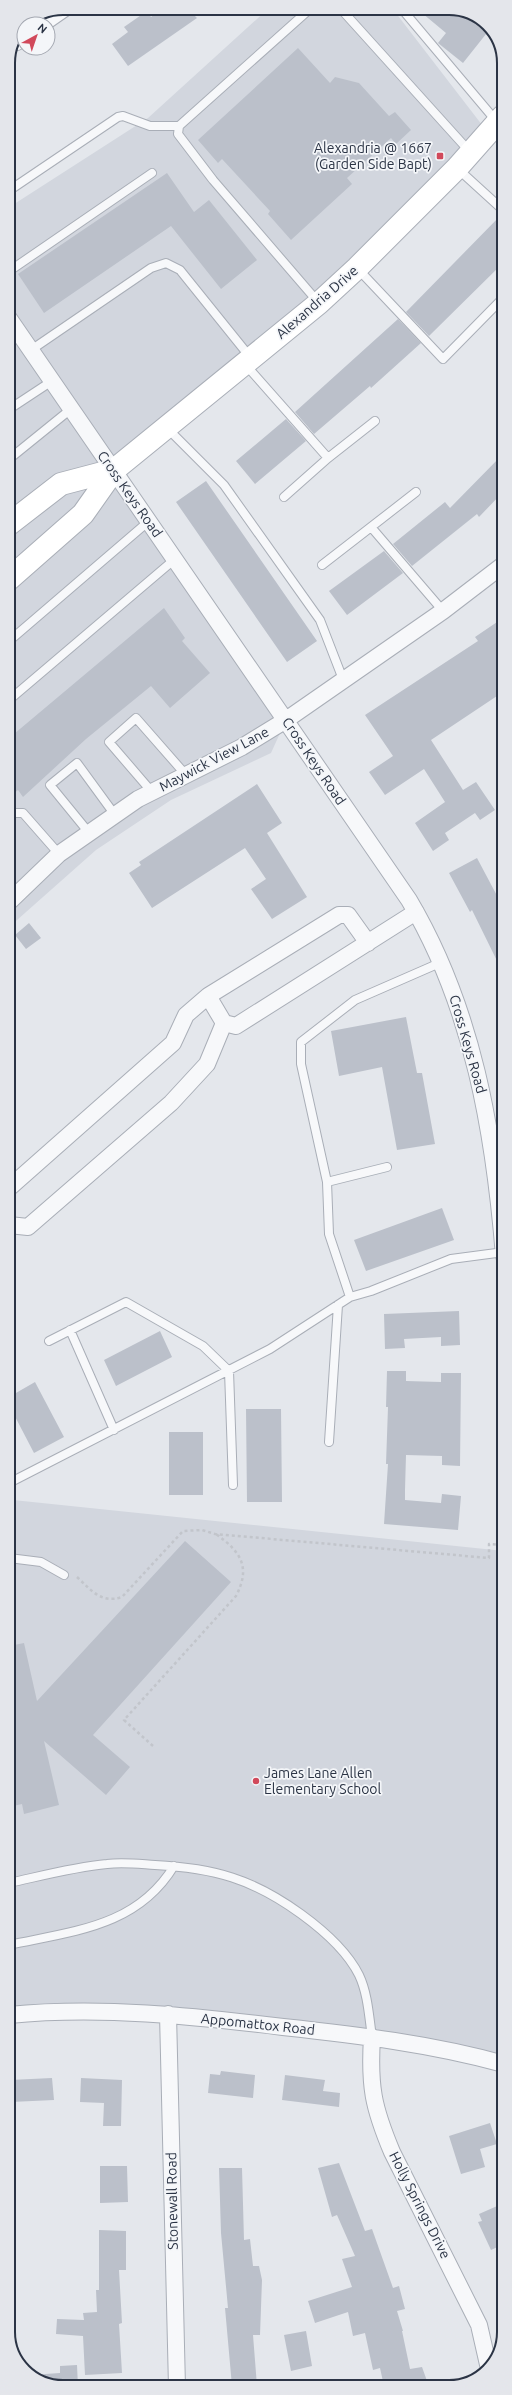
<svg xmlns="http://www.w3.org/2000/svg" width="512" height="2395" font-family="Ubuntu,sans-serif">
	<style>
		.built { fill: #d2d6de }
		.building { fill: #bbc0ca }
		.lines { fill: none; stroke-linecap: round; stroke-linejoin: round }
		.lane-casing { stroke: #a9aeb7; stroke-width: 10 }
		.street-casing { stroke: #a9aeb7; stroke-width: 18 }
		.secondary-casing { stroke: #a9aeb7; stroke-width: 24 }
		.path { stroke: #c2c5cb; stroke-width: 2.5; stroke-dasharray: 3 3; stroke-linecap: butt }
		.lane { stroke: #f7f8fa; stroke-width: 8 }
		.street { stroke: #f7f8fa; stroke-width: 16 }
		.secondary { stroke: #fff; stroke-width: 22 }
		.poi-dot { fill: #d1495b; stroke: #f4f6f9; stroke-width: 1.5 }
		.labels { text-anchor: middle; stroke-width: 3.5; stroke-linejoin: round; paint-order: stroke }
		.poi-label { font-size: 14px; fill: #2b3445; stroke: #f4f6f9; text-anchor: end }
		.street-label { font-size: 14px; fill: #2b3445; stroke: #f4f6f9 }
		.rim { fill: none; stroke: #2b3445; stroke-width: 2 }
	</style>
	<rect width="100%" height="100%" fill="#e4e7ec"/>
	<path class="built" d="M269,8H392L489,134L462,163L114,470L286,720L271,753L171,800L96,850L8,928V208L148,118Z
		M13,1500L504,1551V2067L234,2021L9,2015V1502Z"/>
	<path class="building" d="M163,8H187L197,18L128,66L112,44L128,32L124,27L147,11L151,17Z
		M416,8H456L484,22L490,29L463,63L438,43L446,33Z
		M298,48L330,83L335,77L359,83L389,116L395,112L411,130L396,144L391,138L347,178L352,184L291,240L268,214L270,211L222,159L218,163L198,140Z
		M167,173L194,212L209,200L257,260L221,289L171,226L44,313L18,274Z
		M501,215H503V263L429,336L406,312Z
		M398,319L421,343L371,388L370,386L314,434L295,412Z
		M286,419L306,441L255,484L236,461Z
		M503,454V492L479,517L477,514L412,566L393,544L445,502L450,508Z
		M206,481L317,641L287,662L176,502Z
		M384,551L403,573L347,615L329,591Z
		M164,608L185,638L182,641L210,673L170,708L151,686L86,739L23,797L18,790L8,798V739Z
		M503,618V692L431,740L463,790L476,782L495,810L480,820L475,813L445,833L449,840L433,851L415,823L445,802L424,769L385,795L369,772L393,756L365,715L478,641L475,637Z
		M257,784L282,823L267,833L307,897L272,919L251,889L266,879L245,848L152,908L129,873L141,865L139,862Z
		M477,858L503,907V973L472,910L470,912L449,873Z
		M29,923L41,938L26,949L15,935Z
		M406,1017L417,1073H422L435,1144L397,1150L382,1067L339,1076L331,1031Z
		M442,1208L454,1240L366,1271L354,1240Z
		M459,1311L460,1345L441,1346V1337L404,1339L405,1348L385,1349L384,1314Z
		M160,1331L172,1357L116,1386L104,1360Z
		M387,1371H406V1381L441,1382V1373H461L460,1466L442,1465V1456L406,1455L405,1490V1500L441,1503L442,1494L461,1496L458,1530L384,1524L388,1464H386L388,1407H386Z
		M35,1382L64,1437L34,1453L9,1405V1397Z
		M246,1409H281L282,1502H247Z
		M169,1432H203V1495H169Z
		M185,1541L231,1582L93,1735L130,1767L106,1795L44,1741L59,1805L24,1814L22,1804L9,1807V1646L24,1643L37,1701Z
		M221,2071L255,2075L253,2098L208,2093L210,2074L220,2075Z
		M285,2075L325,2080L323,2091L340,2093L339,2107L282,2100Z
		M52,2078L54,2100L11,2102L10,2080Z
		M81,2078L122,2080L121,2126H103L104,2103L80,2102Z
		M490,2123L497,2144L480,2149L485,2167L461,2174L449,2136Z
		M339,2163L365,2231L372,2229L393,2288L399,2286L405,2309L397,2311L403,2331H402L410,2369L422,2367L427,2381L405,2386H384L380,2368L373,2370L365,2333L353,2336L348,2312L315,2323L308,2301L352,2287L342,2259L355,2256L337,2215L332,2217L318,2168Z
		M100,2166H127L128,2202L100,2203Z
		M219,2168H242L244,2240L250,2239L253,2266H259L262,2280L260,2335H253L257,2386H232L225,2308H228L221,2233Z
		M504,2203V2244L491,2250L478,2222L482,2221L479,2214Z
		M99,2230L126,2231V2270H119L122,2323L119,2324L122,2373L85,2375L83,2336L56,2334L57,2319L84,2320L83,2313L97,2312L96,2290H99Z
		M306,2331L312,2366L291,2371L284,2335Z
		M77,2365L78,2387H59L31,2375L60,2373V2366Z"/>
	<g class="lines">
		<g class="lane-casing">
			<path id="lane" d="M311,8L179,126L178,134L213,180L318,302
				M340,8L470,152
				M401,8L497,122
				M458,169L503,210
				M8,194L10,190L118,117L123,116L150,126H179
				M357,268L443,359L503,298
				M8,272L152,173
				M31,350L151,268L166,263L180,270L250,357
				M245,364L328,458L375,421
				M8,410L52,381
				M167,428L224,485L320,620L344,682
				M8,460L71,409
				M416,492L371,527L443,611
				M284,497L328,458
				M322,565L371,527
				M8,642L149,521
				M8,701L175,559
				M152,792L109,742L136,718L186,775
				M8,816L13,813H23L59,854
				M90,834L50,785L77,763L115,815
				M442,962L355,1000L301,1042V1064L327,1182L329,1234L350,1297L371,1291L451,1259L504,1252
				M327,1182L387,1167
				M70,1330L114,1430
				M49,1341L126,1302L203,1346L229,1371L233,1485
				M329,1442L338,1305
				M9,1483L270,1349L350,1297
				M9,1558L41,1562L64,1575
				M9,1883C41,1876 74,1867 107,1864C123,1862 139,1864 155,1865C214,1868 253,1879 301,1914C323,1930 347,1951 359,1975C368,1994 369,2017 372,2037
				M9,1945C73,1931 137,1927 174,1866"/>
		</g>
		<g class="street-casing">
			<path id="street" d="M42,24L65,8
				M17,42L24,37
				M8,317L409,900C473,1008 494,1132 504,1256
				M8,903L59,854L138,799L242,747L286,720L443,611L503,565
				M208,996L339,915H348L368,943
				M9,1188L173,1043L186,1015L208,996L224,1023L236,1026L416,912
				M9,1225L28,1227L171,1103L207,1064L224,1023
				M168,2014L177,2387
				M9,2015C100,2006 193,2016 283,2027C357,2035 432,2044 504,2064
				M372,2037C369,2086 373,2107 392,2152L479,2325L489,2369"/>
		</g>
		<g class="secondary-casing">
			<path id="secondary" d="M8,525L61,484L114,470
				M8,580L83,514L114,470L319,303L357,268L457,168L503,116"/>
		</g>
		<path class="path" d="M77,1577C91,1590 101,1604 122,1597L183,1531L202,1530L215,1534L489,1558V1544L504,1545
			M153,1746L124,1720L236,1596C251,1567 241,1552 216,1534"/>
		<use href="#lane" class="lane"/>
		<use href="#street" class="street"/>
		<use href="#secondary" class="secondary"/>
	</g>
	<g class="poi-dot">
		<rect x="436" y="152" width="8" height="8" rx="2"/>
		<circle cx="256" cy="1781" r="4"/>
	</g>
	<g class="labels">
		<g class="poi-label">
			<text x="432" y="153">Alexandria @ 1667<tspan x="432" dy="16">(Garden Side Bapt)</tspan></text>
			<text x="264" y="1778" text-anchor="start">James Lane Allen<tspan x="264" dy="16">Elementary School</tspan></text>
		</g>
		<g class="street-label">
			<text transform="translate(317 302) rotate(-41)" y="5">Alexandria Drive</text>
			<text transform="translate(130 494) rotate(55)" y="5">Cross Keys Road</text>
			<text transform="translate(214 759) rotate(-28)" y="5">Maywick View Lane</text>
			<text transform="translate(314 761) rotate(56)" y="5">Cross Keys Road</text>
			<text transform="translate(468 1044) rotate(74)" y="5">Cross Keys Road</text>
			<text transform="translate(258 2024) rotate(6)" y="5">Appomattox Road</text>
			<text transform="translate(172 2201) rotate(-91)" y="5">Stonewall Road</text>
			<text transform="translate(420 2205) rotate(63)" y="5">Holly Springs Drive</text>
		</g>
	</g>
	<path d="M0 0H512V2395H0ZM63 15H449A48 48 0 0 1 497 63V2332A48 48 0 0 1 449 2380H63A48 48 0 0 1 15 2332V63A48 48 0 0 1 63 15Z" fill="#e4e6eb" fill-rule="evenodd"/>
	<path class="rim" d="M63 15H449A48 48 0 0 1 497 63V2332A48 48 0 0 1 449 2380H63A48 48 0 0 1 15 2332V63A48 48 0 0 1 63 15Z"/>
	<g transform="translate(36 36) rotate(40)"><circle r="19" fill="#f4f6f9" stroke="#a4a8b1"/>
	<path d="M0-3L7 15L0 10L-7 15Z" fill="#d1495b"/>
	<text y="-6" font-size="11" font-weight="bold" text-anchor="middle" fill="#2b3445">N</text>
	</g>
</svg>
